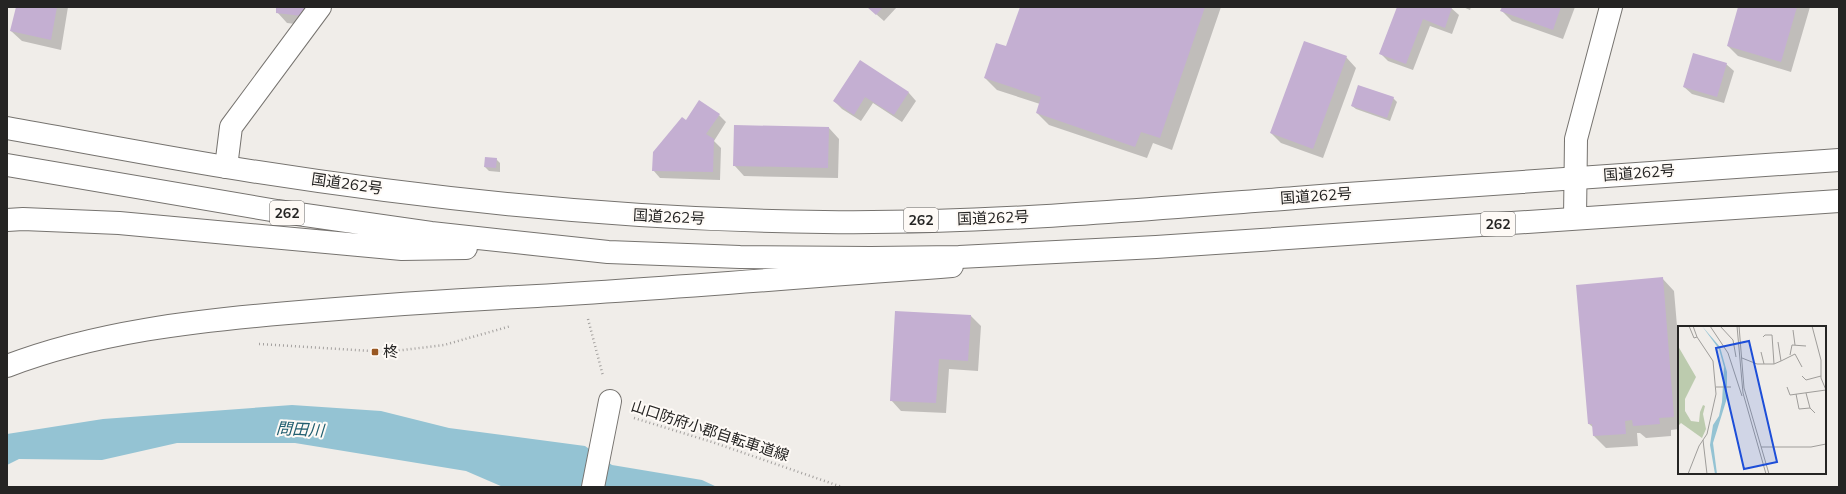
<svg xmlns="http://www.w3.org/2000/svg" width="1846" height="494" font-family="Mulish,'Noto Sans JP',sans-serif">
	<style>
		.water { fill: #94c3d3 }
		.shadow { fill: #0003 }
		.building { fill: #c4afd2 }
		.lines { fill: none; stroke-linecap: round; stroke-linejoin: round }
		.street-casing { stroke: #76736f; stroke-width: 24 }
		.highway-casing { stroke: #76736f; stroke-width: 24 }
		.path { stroke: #a3a09e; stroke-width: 2.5; stroke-dasharray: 1 3; stroke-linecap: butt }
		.street { stroke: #fff; stroke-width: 22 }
		.highway { stroke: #fff; stroke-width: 22 }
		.poi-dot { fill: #995823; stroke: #fefaf6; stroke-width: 1.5 }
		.labels { text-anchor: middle; stroke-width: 4; stroke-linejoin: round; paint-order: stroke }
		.shield { fill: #fefaf6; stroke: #666462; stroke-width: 1 }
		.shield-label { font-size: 14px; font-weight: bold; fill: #252423 }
		.street-label { font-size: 15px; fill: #252423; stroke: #fefaf6 }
		.poi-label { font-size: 15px; fill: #252423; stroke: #fefaf6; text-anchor: start }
		.water-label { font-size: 16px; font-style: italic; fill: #205e6f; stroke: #fefaf6 }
		.inset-road { fill: none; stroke: #9f9d9a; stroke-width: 1 }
		.view { fill: #1d4ed8; fill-opacity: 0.15; stroke: #1d4ed8; stroke-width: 2 }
		.inset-edge { fill: none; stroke: #252423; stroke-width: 2 }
	</style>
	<rect width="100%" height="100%" fill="#f0ede9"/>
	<path class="water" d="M292,405L381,411L449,428L585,446L612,465L702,480L717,487H503L466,471L295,443H177L102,460L19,459L7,465V434L103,419Z"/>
	<path class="shadow" d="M17,7H68L61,50L22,41L11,31Z
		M277,7H326L313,26L287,23L277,12Z
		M868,7H897L884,21Z
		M1021,7H1221L1172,150L1153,143L1147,158L1049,125L1037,113L1040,104L997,90L985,78L1007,47Z
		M1398,7H1450L1459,15L1452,34L1430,26L1413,70L1388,61L1380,53Z
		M1463,7H1471L1470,10Z
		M1503,7H1575L1563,39L1512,21L1502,11Z
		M1739,7H1810L1791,72L1738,56L1728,46Z
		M1346,57L1356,68L1323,158L1281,143L1271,133Z
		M860,61L909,93L916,101L902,122L873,103L861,121L842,109L834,101Z
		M1726,64L1734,71L1724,103L1692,94L1684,87Z
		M1393,98L1397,102L1390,121L1356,109L1352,106Z
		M719,115L726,122L714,141L721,148L720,180L660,178L653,170Z
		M829,128L839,139L838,178L744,176L734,165Z
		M486,158L496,159L500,163V172L489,171L485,167Z
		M1662,278L1674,291L1679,349V429L1671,430V436L1646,438L1640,433H1637L1638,446L1606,448L1594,436V428L1589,424Z
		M971,316L981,326L978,371L949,369L946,413L901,411L891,400Z"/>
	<path class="building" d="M16,7H57L51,40L10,31Z
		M276,7H309L302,16L276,13Z
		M867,7H883L876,15Z
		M1020,7H1205L1160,138L1141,132L1135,147L1036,113L1041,97L984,78L996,43L1006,46Z
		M1397,7H1452L1445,28L1423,19L1406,64L1379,54Z
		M1502,7H1561L1553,30L1500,11Z
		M1738,7H1797L1781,62L1727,46Z
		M1304,41L1347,56L1313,149L1270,133Z
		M1693,53L1727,63L1717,97L1683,87Z
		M860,60L909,92L894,115L865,97L854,115L833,101Z
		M1358,85L1394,97L1387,118L1351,106Z
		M699,100L720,114L706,134L714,139L713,172L652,171L653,152L682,117L686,120Z
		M734,125L829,127L828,168L733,166Z
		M485,157L497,158L496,168L484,167Z
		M1663,277L1674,417L1659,418L1660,424L1633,426L1632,420L1625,421L1626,434L1593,436L1592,424H1588L1576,285Z
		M895,311L971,315L968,361L939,359L936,403L890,401Z"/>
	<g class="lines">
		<g class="street-casing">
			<path id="street" d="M226,167L231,127L320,7
				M1575,218L1576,139L1611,7
				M7,366C96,332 194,321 288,313C371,306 454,300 537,296C675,288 814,276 952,266
				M593,487L610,401"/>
		</g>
		<g class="highway-casing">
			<path id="highway" d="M7,128C80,141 153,155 226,167C423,199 624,220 824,222C981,224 1138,210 1295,198C1476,184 1657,171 1839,160
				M7,165L277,211L431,233L608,252L740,257L871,258L959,257L1156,247L1839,201
				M7,220L23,219L119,223L402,249L466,248"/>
		</g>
		<path class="path" d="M588,319L603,376
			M259,344L387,352L444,345L511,326
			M634,418L712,442L842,487"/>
		<use href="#street" class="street"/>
		<use href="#highway" class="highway"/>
	</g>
	<rect class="poi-dot" x="371" y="348" width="8" height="8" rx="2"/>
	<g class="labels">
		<g class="shield">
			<rect x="270" y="201" width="34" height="24" rx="3"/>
			<rect x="904" y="208" width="34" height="24" rx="3"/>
			<rect x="1481" y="212" width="34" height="24" rx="3"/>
		</g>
		<g class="shield-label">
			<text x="287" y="218">262</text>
			<text x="921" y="225">262</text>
			<text x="1498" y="229">262</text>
		</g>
		<g class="street-label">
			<text transform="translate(1639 173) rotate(-4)" y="5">国道262号</text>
			<text transform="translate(347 184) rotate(8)" y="5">国道262号</text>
			<text transform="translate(1316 196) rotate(-4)" y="5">国道262号</text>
			<text transform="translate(669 217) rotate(3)" y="5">国道262号</text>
			<text transform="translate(993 218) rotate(-2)" y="5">国道262号</text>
			<text transform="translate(710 431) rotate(18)" y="5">山口防府小郡自転車道線</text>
		</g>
		<g class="poi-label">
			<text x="383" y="357">柊</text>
		</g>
		<g class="water-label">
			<text transform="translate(300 429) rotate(3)" y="6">問田川</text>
		</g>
	</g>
	<g transform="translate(1678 326)">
		<rect width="148" height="148" fill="#f0ede9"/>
		<path d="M0,20L18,51L7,73V85L13,95L21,96L22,86L25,79L27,80L25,88L28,103L24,112L3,97L0,100Z" fill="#bccbae"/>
		<path d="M24,0L42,21L49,46V72L35,117L39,148H37L32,119L35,99L41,90L44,76L46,41L41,23Z" fill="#94c3d3"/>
		<path class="inset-road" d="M11,0L16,12L19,11M32,0L50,27L64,70M42,0L55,14L58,31M59,0L65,67L88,148M61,0L66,62L91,148M134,0L143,34V52L148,64M115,4L117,19M85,11L87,9H94L96,38L103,35L100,16M83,26L86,38M112,29L114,19L128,20M64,32L79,38H96M103,35L117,28L124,41M124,50L128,54L143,50M38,61H53M109,61L112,69L148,64M128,67L132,82L137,87M118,68L121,83L132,82M25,114L29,148M83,121H133L148,118M10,148L21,120L29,108L38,68L35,35L19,11L15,0"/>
		<path class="view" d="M71,15L99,136L66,143L38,22Z"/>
		<rect width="148" height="148" class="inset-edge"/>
	</g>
	<rect width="1846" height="494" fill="none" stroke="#252423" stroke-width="16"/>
</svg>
